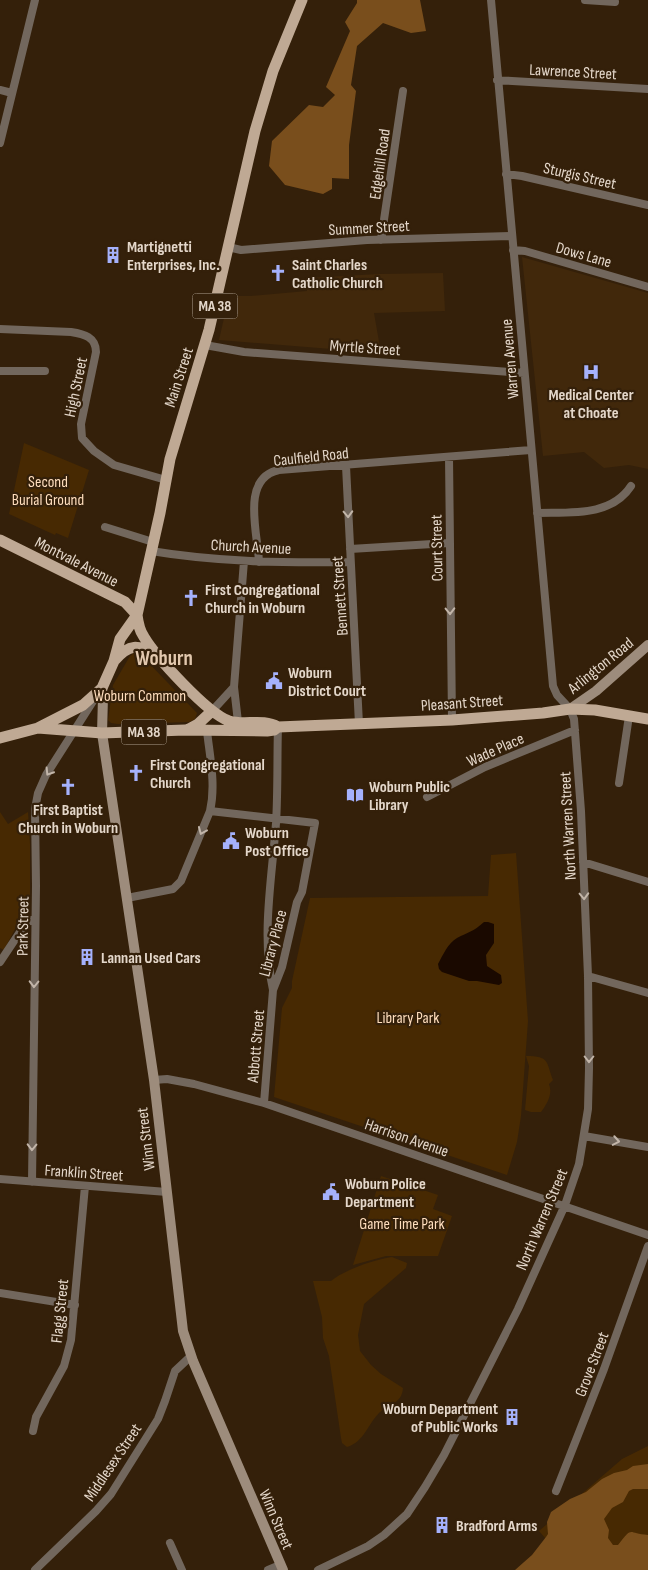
<svg xmlns="http://www.w3.org/2000/svg" width="648" height="1570" font-family="'Sofia Sans Condensed',sans-serif">
	<style>
		.built { fill: #41280b }
		.green { fill: #472902 }
		.forest { fill: #794e1c }
		.water { fill: #1a0900 }
		.lines { fill: none; stroke-linecap: round; stroke-linejoin: round }
		.street { stroke: #72675d; stroke-width: 8 }
		.secondary { stroke: #9d8c7c; stroke-width: 10 }
		.primary { stroke: #bfa994; stroke-width: 11 }
		.oneway { stroke: #c2b5a9 }
		.labels { text-anchor: middle; stroke-width: 4.5; stroke-linejoin: round; paint-order: stroke }
		.shield { fill: #34200a; stroke: #afa090; stroke-width: 1 }
		.shield-label { font-size: 15px; font-weight: bold; fill: #e4d7ca }
		.street-label { font-size: 16px; fill: #e4d7ca; stroke: #34200a }
		.poi-label { font-size: 16px; font-weight: bold; fill: #e4d7ca; stroke: #34200a; text-anchor: start }
		.park-label { font-size: 16px; fill: #ffdebe; stroke: #34200a }
		.district-label { font-size: 21px; font-weight: bold; fill: #e2c8ae; stroke: #34200a }
	</style>
	<rect width="100%" height="100%" fill="#34200a"/>
	<path class="built" d="M522,257L648,293V469L629,465L604,468L584,452L543,456Z
		M443,273L445,311L374,313L381,353L219,340L229,296H251L307,291V278L379,274Z"/>
	<path class="green" d="M24,443L89,470L68,538L56,533L55,535L9,514Z
		M134,653L142,656L195,711L197,713L195,719L189,722L118,724L111,723L108,720L113,685L130,656Z
		M0,812L8,824L28,812L30,844V897L27,906L4,950L0,948Z
		M516,853L528,1021L521,1116L517,1142L507,1175L274,1097L282,1008L292,988V981L310,898L488,896L491,855Z
		M526,1056C550,1056 546,1062 553,1080L549,1084C553,1094 547,1104 541,1112H531L525,1110L529,1066Z
		M381,1176L438,1195L433,1209L452,1216L438,1256H386L353,1265Z
		M392,1257L407,1263L406,1268L364,1304L358,1335L360,1351L371,1365L381,1374L403,1388C402,1404 388,1404 379,1413C368,1424 364,1442 347,1447L342,1443L341,1438L329,1356L323,1338L322,1317L313,1281H331C344,1270 376,1259 392,1257Z
		M648,1446V1570H573L539,1531L622,1459Z"/>
	<path class="forest" d="M357,0H420L426,31L411,33L383,23L357,46L351,85L356,91L349,145V179L332,178V189L323,194L285,185L269,166L272,141L309,105L323,107L335,95L326,87L350,31L345,22L357,3Z
		M648,1464V1489H633L629,1491L623,1502L612,1508L604,1519L609,1530L608,1538L613,1545H618C634,1525 627,1534 648,1535V1570H515L532,1555L546,1537L548,1534L547,1522L551,1512L570,1499L586,1492L602,1479L614,1473L627,1470L633,1466Z"/>
	<path class="water" d="M484,922H488L494,924V943L486,955L487,966L501,975L502,983L499,985L477,981H469L442,972L439,969L438,964C443,955 448,943 457,938C468,932 473,932 484,922Z"/>
	<g class="lines">
		<path class="street" d="M585,0L615,2
			M497,80L648,89
			M0,90L12,93
			M0,143L35,0
			M506,174L522,176L648,205
			M381,240L403,91
			M228,247L241,250L367,240L511,236
			M513,250L525,251L648,287
			M0,329L71,332C84,334 96,337 96,352L81,424L82,438L94,451L114,465L166,480
			M205,345L244,352L524,373
			M0,371H45
			M449,457L452,720
			M346,466L359,724
			M537,513C570,512 611,517 631,486
			M105,527L153,542
			M350,549L449,543
			M151,551C217,562 284,563 350,562
			M259,562C258,534 240,478 279,470L531,450
			M234,687L238,722
			M212,711L234,687L244,561
			M619,783L629,716
			M427,797L485,767L575,730
			M210,811C245,815 280,819 315,823L302,892L297,902L282,967L273,990C261,936 272,878 276,823C278,791 277,759 278,727
			M583,862L648,882
			M127,898L173,889L181,881L210,811C216,785 210,758 207,731
			M0,962L26,923L35,918
			M588,976L648,993
			M154,1080L167,1079L194,1084L264,1103L648,1235
			M264,1103L273,990
			M584,1136L648,1147
			M0,1179L167,1192
			M32,1182L36,886L35,809L38,793L46,775L95,698
			M0,1293L75,1305
			M33,1431L36,1417L64,1366L71,1340L85,1186
			M556,1491L604,1369L648,1246
			M170,1543L182,1570
			M35,1570L96,1511L111,1494L158,1419L165,1401L175,1371L191,1356
			M268,1570L280,1565
			M318,1570L368,1546L384,1535L407,1514L425,1487L444,1455L518,1309L565,1205L579,1164L588,1109L589,1068L588,976L581,811L574,719L570,709L557,695L553,686L491,0"/>
		<path class="secondary" d="M102,688L103,697L102,733L154,1080L183,1331L193,1361L283,1570
			M570,709L596,691L648,645"/>
		<path class="primary" d="M0,540L125,602L137,615
			M137,615C138,623 139,630 144,637C156,657 207,713 229,721C245,726 262,718 278,727
			M115,660C129,644 138,644 155,655
			M38,728L83,705L102,688L114,661L120,639L137,615L160,513L170,459L209,330L255,131L273,71L302,0
			M187,730L198,724L212,711
			M0,738L38,728L102,733L185,730L267,731L274,730L278,727L452,720L543,713L570,709L595,710L648,719"/>
	</g>
	<defs><path id="oneway-chevron" d="M-2-3.5L2.5 0L-2 3.5" fill="none" stroke-width="1.6" stroke-linecap="round" stroke-linejoin="round" transform="scale(1.25)"/></defs>
	<g class="oneway">
		<use href="#oneway-chevron" transform="translate(348 514) rotate(88)"/>
		<use href="#oneway-chevron" transform="translate(450 611) rotate(89)"/>
		<use href="#oneway-chevron" transform="translate(49 772) rotate(122)"/>
		<use href="#oneway-chevron" transform="translate(202 831) rotate(113)"/>
		<use href="#oneway-chevron" transform="translate(584 896) rotate(88)"/>
		<use href="#oneway-chevron" transform="translate(34 984) rotate(91)"/>
		<use href="#oneway-chevron" transform="translate(589 1059) rotate(90)"/>
		<use href="#oneway-chevron" transform="translate(616 1141) rotate(10)"/>
		<use href="#oneway-chevron" transform="translate(32 1147) rotate(91)"/>
	</g>
	<defs>
		<g id="building-bare" transform="scale(1.35)"><path d="M-4-6H4V6H1V3H-1V6H-4ZM-2.5-4.3h1.7v1.8h-1.7ZM.8-4.3h1.7v1.8H.8ZM-2.5-1h1.7V.8h-1.7ZM.8-1h1.7V.8H.8Z" fill="#a5b1fc" stroke="#34200a" stroke-width="2.5" paint-order="stroke"/></g>
		<g id="church-bare" transform="scale(1.35)"><path d="M-1.2-6h2.4v3.5h3.3v2.4h-3.3V6h-2.4V-.1h-3.3v-2.4h3.3Z" fill="#a5b1fc" stroke="#34200a" stroke-width="2.5" paint-order="stroke"/></g>
		<g id="hospital-bare" transform="scale(1.35)"><path d="M-5-5h3v3.5h4V-5h3V5h-3V1.5h-4V5h-3Z" fill="#a5b1fc" stroke="#34200a" stroke-width="2.5" paint-order="stroke"/></g>
		<g id="civic-bare" transform="scale(1.35)"><path d="M-.6-6.5H3V-4.5H.6V-3L4-1V1h2V6H-6V1h2V-1L-.6-3ZM-1.2 2.5V6h2.4V2.5Z" fill="#a5b1fc" stroke="#34200a" stroke-width="2.5" paint-order="stroke"/></g>
		<g id="library-bare" transform="scale(1.35)"><path d="M-6-4Q-3-5.5-.7-3.5V5Q-3 3-6 4ZM6-4Q3-5.5 .7-3.5V5Q3 3 6 4Z" fill="#a5b1fc" stroke="#34200a" stroke-width="2.5" paint-order="stroke"/></g>
	</defs>
	<g fill-rule="evenodd">
		<use href="#building-bare" x="113" y="255"/>
		<use href="#church-bare" x="278" y="273"/>
		<use href="#hospital-bare" x="591" y="372"/>
		<use href="#church-bare" x="191" y="598"/>
		<use href="#civic-bare" x="274" y="681"/>
		<use href="#church-bare" x="136" y="773"/>
		<use href="#church-bare" x="68" y="787"/>
		<use href="#library-bare" x="355" y="795"/>
		<use href="#civic-bare" x="231" y="841"/>
		<use href="#building-bare" x="87" y="957"/>
		<use href="#civic-bare" x="331" y="1192"/>
		<use href="#building-bare" x="512" y="1417"/>
		<use href="#building-bare" x="442" y="1525"/>
	</g>
	<g class="labels">
		<g class="shield">
			<rect x="192.5" y="293.5" width="45" height="25" rx="4"/>
			<rect x="121.5" y="719.5" width="45" height="25" rx="4"/>
		</g>
		<g class="shield-label">
			<text x="215" y="311">MA 38</text>
			<text x="144" y="737">MA 38</text>
		</g>
		<g class="street-label">
			<text transform="translate(573 71) rotate(3)" y="6">Lawrence Street</text>
			<text transform="translate(379 164) rotate(-82)" y="6">Edgehill Road</text>
			<text transform="translate(580 175) rotate(13)" y="6">Sturgis Street</text>
			<text transform="translate(369 227) rotate(-3)" y="6">Summer Street</text>
			<text transform="translate(584 254) rotate(16)" y="6">Dows Lane</text>
			<text transform="translate(365 347) rotate(4)" y="6">Myrtle Street</text>
			<text transform="translate(509 359) rotate(-95)" y="6">Warren Avenue</text>
			<text transform="translate(178 377) rotate(-72)" y="6">Main Street</text>
			<text transform="translate(75 387) rotate(-78)" y="6">High Street</text>
			<text transform="translate(311 456) rotate(-6)" y="6">Caulfield Road</text>
			<text transform="translate(251 546) rotate(3)" y="6">Church Avenue</text>
			<text transform="translate(436 548) rotate(-91)" y="6">Court Street</text>
			<text transform="translate(77 561) rotate(27)" y="6">Montvale Avenue</text>
			<text transform="translate(339 596) rotate(-94)" y="6">Bennett Street</text>
			<text transform="translate(600 665) rotate(-39)" y="6">Arlington Road</text>
			<text transform="translate(462 702) rotate(-4)" y="6">Pleasant Street</text>
			<text transform="translate(495 749) rotate(-24)" y="6">Wade Place</text>
			<text transform="translate(567 826) rotate(-93)" y="6">North Warren Street</text>
			<text transform="translate(22 926) rotate(-89)" y="6">Park Street</text>
			<text transform="translate(272 943) rotate(-75)" y="6">Library Place</text>
			<text transform="translate(255 1046) rotate(-85)" y="6">Abbott Street</text>
			<text transform="translate(407 1137) rotate(19)" y="6">Harrison Avenue</text>
			<text transform="translate(145 1139) rotate(-97)" y="6">Winn Street</text>
			<text transform="translate(84 1172) rotate(4)" y="6">Franklin Street</text>
			<text transform="translate(541 1219) rotate(-67)" y="6">North Warren Street</text>
			<text transform="translate(59 1311) rotate(-84)" y="6">Flagg Street</text>
			<text transform="translate(591 1364) rotate(-69)" y="6">Grove Street</text>
			<text transform="translate(112 1462) rotate(-56)" y="6">Middlesex Street</text>
			<text transform="translate(277 1519) rotate(67)" y="6">Winn Street</text>
		</g>
		<g class="poi-label">
			<text x="127" y="252">Martignetti<tspan x="127" dy="18">Enterprises, Inc.</tspan></text>
			<text x="292" y="270">Saint Charles<tspan x="292" dy="18">Catholic Church</tspan></text>
			<text x="591" y="400" text-anchor="middle">Medical Center<tspan x="591" dy="18">at Choate</tspan></text>
			<text x="205" y="595">First Congregational<tspan x="205" dy="18">Church in Woburn</tspan></text>
			<text x="288" y="678">Woburn<tspan x="288" dy="18">District Court</tspan></text>
			<text x="150" y="770">First Congregational<tspan x="150" dy="18">Church</tspan></text>
			<text x="369" y="792">Woburn Public<tspan x="369" dy="18">Library</tspan></text>
			<text x="68" y="815" text-anchor="middle">First Baptist<tspan x="68" dy="18">Church in Woburn</tspan></text>
			<text x="245" y="838">Woburn<tspan x="245" dy="18">Post Office</tspan></text>
			<text x="101" y="963">Lannan Used Cars</text>
			<text x="345" y="1189">Woburn Police<tspan x="345" dy="18">Department</tspan></text>
			<text x="498" y="1414" text-anchor="end">Woburn Department<tspan x="498" dy="18">of Public Works</tspan></text>
			<text x="456" y="1531">Bradford Arms</text>
		</g>
		<g class="park-label">
			<text x="48" y="487">Second<tspan x="48" dy="18">Burial Ground</tspan></text>
			<text x="140" y="701">Woburn Common</text>
			<text x="408" y="1023">Library Park</text>
			<text x="402" y="1229">Game Time Park</text>
		</g>
		<g class="district-label">
			<text x="164" y="665">Woburn</text>
		</g>
	</g>
</svg>
